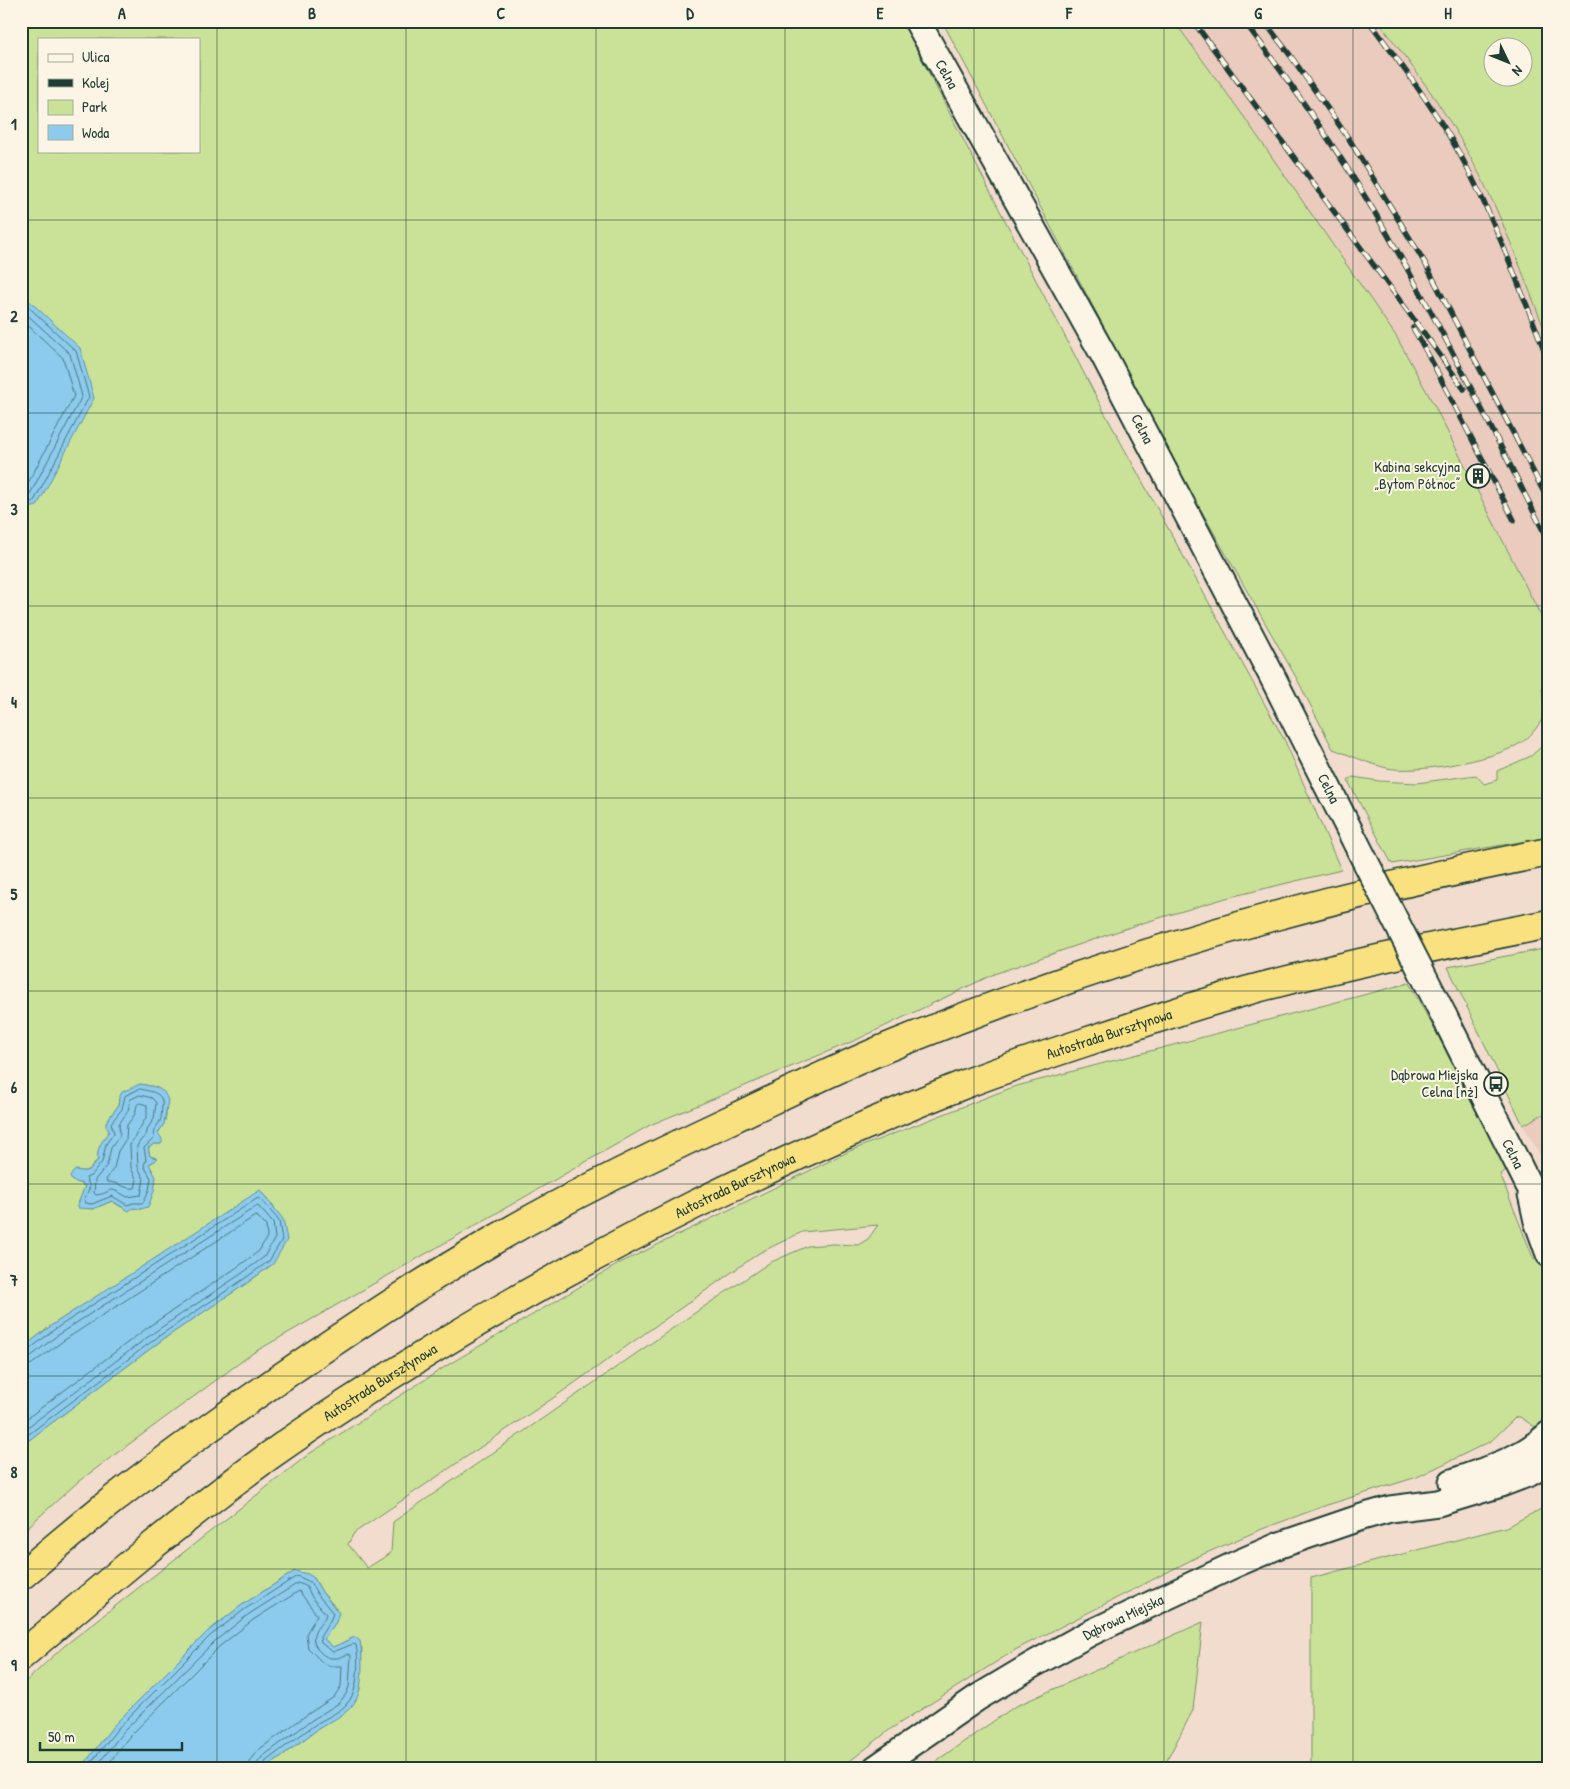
<svg xmlns="http://www.w3.org/2000/svg" width="1570" height="1789" font-family="'Patrick Hand',sans-serif">
	<style>
		.built { fill: #ebcbbe }
		.green { fill: #cae298; stroke: #749066; fill-rule: evenodd }
		.water { fill: #8ccbed; stroke: #6092a3 }
		.lines { fill: none; stroke-linecap: round; stroke-linejoin: round }
		.shore { stroke: #4b767e; stroke-width: 1 }
		.secondary-casing { stroke: #1f3d34; stroke-width: 29 }
		.highway-casing { stroke: #1f3d34; stroke-width: 31 }
		.secondary { stroke: #fcf5e5; stroke-width: 25 }
		.highway { stroke: #fae180; stroke-width: 28 }
		.rail-casing { stroke: #1f3d34; stroke-width: 5.5 }
		.rail { stroke: #fcf5e5; stroke-width: 4; stroke-dasharray: 11; stroke-linecap: butt }
		.secondary-bridge-casing { stroke: #1f3d34; stroke-width: 29; stroke-linecap: butt }
		.secondary-bridge { stroke: #fcf5e5; stroke-width: 25 }
		.grid { fill: none; stroke: #1f3d34; stroke-width: 1; stroke-opacity: 0.55 }
		.labels { text-anchor: middle; stroke-width: 4; stroke-linejoin: round; paint-order: stroke }
		.street-label { font-size: 15px; fill: #1f3d34; stroke: #fcf5e5 }
		.poi-label { font-size: 15px; fill: #1f3d34; stroke: #fcf5e5; text-anchor: end }
		.neatline { fill: none; stroke: #1f3d34; stroke-width: 2 }
		.grid-label { font-size: 16px; text-anchor: middle; font-weight: bold; fill: #1f3d34 }
	</style>
	<rect width="100%" height="100%" fill="#f2dcce"/>
	<filter id="ink" filterUnits="userSpaceOnUse"><feTurbulence type="fractalNoise" baseFrequency=".02" numOctaves="2"/><feDisplacementMap in="SourceGraphic" scale="10" xChannelSelector="R" yChannelSelector="G"/><feConvolveMatrix kernelMatrix="1 2 1 2 8 2 1 2 1" color-interpolation-filters="sRGB"/></filter>
	<g filter="url(#ink)">
		<path class="built" d="M1174,21H1378L1410,63L1441,108L1468,153L1501,218L1549,341V633L1434,405L1396,336L1242,114Z
			M1549,1111V1171L1523,1125Z"/>
		<path class="green" d="M21,21H902L1103,410L1285,741L1341,870L1226,898L1136,925L994,974L856,1040L650,1125L253,1353L79,1481L21,1533V1446L162,1340L247,1283L273,1264L274,1206L260,1191L52,1325L21,1349ZM39,39H199V151H39ZM140,1084L156,1087C166,1106 172,1114 158,1133L161,1144H154L148,1148L150,1156L156,1158V1160L148,1165C161,1186 154,1190 141,1209L121,1207L112,1201L93,1209L78,1204L85,1187L71,1176L76,1170C90,1173 89,1170 98,1159C96,1147 104,1141 110,1131L106,1122L118,1106L119,1098Z
			M942,21H1174L1242,114L1396,336L1434,405L1549,632V684L1542,688C1543,699 1547,711 1541,721C1535,731 1527,740 1517,745C1492,760 1415,774 1387,768C1369,764 1350,755 1333,749L1297,679L1197,503Z
			M1378,21H1549V341C1524,278 1502,213 1468,153C1443,106 1410,63 1378,21ZM1492,48H1522V78H1492Z
			M1549,740V837L1392,864L1348,781L1353,777L1379,781L1417,783L1476,775L1484,784L1497,780V771L1531,756Z
			M1549,948V1111L1523,1125L1448,967Z
			M1409,983L1469,1092L1507,1170L1500,1174L1534,1260L1542,1256L1549,1274V1426L1541,1431L1520,1417H1516L1491,1441L1417,1477L1327,1505L1262,1529L1199,1556L1015,1650L892,1728L841,1768H263L268,1766L318,1729L347,1711L360,1689L362,1648L355,1637L333,1647L324,1639L336,1622V1608L322,1592L314,1578L295,1571L242,1605L207,1632L114,1725L81,1768H21V1686L63,1647L309,1454L451,1363L620,1263L852,1150L1013,1087ZM878,1225L868,1239L858,1245L833,1244L808,1246L769,1263L699,1310L393,1522L391,1553L367,1568L348,1544L354,1533L556,1396L759,1253L802,1232Z
			M1549,1505V1768H1311V1578L1506,1527Z
			M1203,1622L1193,1710L1163,1768H926L1014,1707Z"/>
		<path class="water" d="M21,293L80,348L94,398L37,506L21,510Z
			M140,1084L156,1087L164,1092L168,1100L164,1124L158,1133C160,1136 164,1140 161,1144H154L148,1148L150,1156L156,1158V1160L149,1164L156,1177L154,1191L148,1207L141,1209L133,1208L129,1211L112,1201L93,1209L78,1208V1204L85,1186L83,1184L72,1181L70,1177L73,1172L76,1170C90,1173 89,1170 98,1160C96,1147 103,1141 109,1131L106,1126V1122L118,1106L119,1098L122,1092Z
			M260,1190L283,1219L287,1240L273,1264L247,1283L162,1340L21,1446V1349L52,1325Z
			M295,1571L308,1574L314,1578L322,1592L339,1613L336,1622L324,1639L333,1647L355,1637L360,1641C363,1655 363,1685 357,1698C350,1714 332,1720 318,1729C301,1741 285,1754 268,1766L263,1768H81L114,1725L207,1632L242,1605Z"/>
		<g class="lines">
			<path class="shore" d="M21,300L76,351L89,397L34,501L21,505
				M21,309L70,354L82,396L29,496L21,498
				M21,319L63,358L74,396L25,489L21,490
				M140,1089C152,1092 164,1092 162,1107C161,1113 162,1118 159,1123C155,1129 152,1131 154,1138L144,1148L146,1159L144,1166L151,1178L149,1190L143,1203H133L127,1205L112,1196L92,1204L86,1203L84,1200L90,1187L86,1178L92,1175L102,1162L106,1144L114,1133L111,1123L122,1109L125,1096Z
				M140,1095L152,1098L156,1103L154,1119L148,1128L146,1135L140,1141L137,1146L138,1167L144,1179L141,1195L127,1197C106,1184 114,1193 96,1195L94,1193L95,1180L107,1165L111,1148L120,1135L119,1124L128,1111L130,1100Z
				M140,1103L147,1105V1116L130,1145L131,1168L137,1180L135,1188C126,1190 119,1182 107,1182L106,1180L114,1168L118,1151L126,1139L127,1125L135,1114L137,1105Z
				M21,1353L26,1352L55,1329L258,1198L261,1199L279,1221L282,1240L269,1261L244,1279L159,1336L21,1440
				M21,1359L30,1357L59,1334L257,1206L259,1207L273,1223L275,1238L264,1257L241,1274L156,1331L21,1432
				M21,1367L32,1364L63,1341L255,1216L258,1217L266,1226L267,1237L259,1251L236,1268L151,1325L21,1423
				M87,1768L118,1728L210,1636L245,1609L297,1576L310,1582L318,1595L333,1613L331,1619L320,1637L321,1643L333,1652L353,1644L356,1645C359,1657 358,1685 352,1696C346,1710 329,1716 316,1724C299,1736 282,1749 266,1761L263,1768
				M95,1768L123,1732L215,1641L249,1614L298,1583L306,1586L313,1599L326,1614C324,1622 316,1627 314,1635C311,1645 323,1658 332,1658C338,1659 343,1656 348,1654L351,1655L349,1687L346,1694L339,1703L312,1720L262,1757L258,1762L257,1768
				M105,1768L129,1737L220,1646L253,1620L299,1591L317,1615L306,1634L308,1648L323,1663L331,1666H342L341,1686L334,1697L308,1714L257,1751L251,1759L249,1768"/>
			<g class="secondary-casing">
				<g id="secondary">
					<path id="s1" d="M917,21L1104,356L1272,676L1356,843"/>
					<path id="s2" d="M1444,1016L1528,1184L1549,1213"/>
					<path d="M1531,1194L1537,1221L1549,1254"/>
					<path d="M1452,1482C1486,1470 1522,1459 1549,1434"/>
					<path id="s3" d="M876,1768L977,1698L1032,1665L1088,1634L1236,1564L1280,1545L1362,1517L1390,1509L1438,1503L1501,1484L1530,1473L1549,1462"/>
				</g>
			</g>
			<g class="highway-casing">
				<g id="highway">
					<path d="M21,1576C47,1554 73,1532 100,1510C156,1465 214,1424 273,1383C344,1334 415,1286 489,1243C569,1196 651,1157 734,1118C789,1092 843,1065 898,1043C1108,958 1327,895 1549,852"/>
					<path id="s4" d="M21,1656C102,1587 183,1518 269,1456C325,1416 384,1379 443,1343C524,1294 607,1249 692,1206C780,1163 869,1122 960,1086C1013,1065 1068,1048 1122,1030C1163,1016 1204,1003 1246,991C1346,964 1447,944 1549,924"/>
				</g>
			</g>
			<use href="#secondary" class="secondary"/>
			<use href="#highway" class="highway"/>
			<g class="rail-casing">
				<path id="rail" d="M1193,21L1432,344L1464,389
					M1244,21C1290,82 1333,143 1372,208C1437,316 1492,430 1549,542
					M1264,21L1290,55L1349,139L1425,263L1549,502
					M1369,21C1402,66 1436,110 1463,160C1497,224 1522,294 1549,362
					M1413,328L1430,358L1514,520"/>
			</g>
			<use href="#rail" class="rail"/>
			<g class="secondary-bridge-casing">
				<path id="secondary-bridge" d="M1356,843L1444,1016"/>
			</g>
			<use href="#secondary-bridge" class="secondary-bridge"/>
		</g>
	</g>
	<path class="grid" d="M217,21V1768M406,21V1768M596,21V1768M785,21V1768M974,21V1768M1164,21V1768M1353,21V1768M21,220H1549M21,413H1549M21,606H1549M21,798H1549M21,991H1549M21,1184H1549M21,1376H1549M21,1569H1549"/>
	<defs>
		<g id="building-ring" transform="scale(1.25)"><circle r="9.5" fill="#fcf5e5" stroke="#1f3d34" stroke-width="1.5"/><path d="M-4-6H4V6H1V3H-1V6H-4ZM-2.5-4.3h1.7v1.8h-1.7ZM.8-4.3h1.7v1.8H.8ZM-2.5-1h1.7V.8h-1.7ZM.8-1h1.7V.8H.8Z" fill="#1f3d34"/></g>
		<g id="bus-ring" transform="scale(1.25)"><circle r="9.5" fill="#fcf5e5" stroke="#1f3d34" stroke-width="1.5"/><path d="M-5-6H5V4H4V6H2V4H-2V6H-4V4H-5ZM-3.5-4V0h7V-4ZM-3.5 1.2v1.5H-2V1.2ZM2 1.2v1.5H3.5V1.2Z" fill="#1f3d34"/></g>
	</defs>
	<g fill-rule="evenodd">
		<use href="#building-ring" x="1478" y="476"/>
		<use href="#bus-ring" x="1496" y="1084"/>
	</g>
	<g class="labels">
		<g class="street-label">
			<text dy="5" stroke="none"><textPath href="#s1" startOffset="61">Celna</textPath></text>
			<text dy="5" stroke="none"><textPath href="#s1" startOffset="466">Celna</textPath></text>
			<text dy="5" stroke="none"><textPath href="#s1" startOffset="871">Celna</textPath></text>
			<text dy="5" stroke="none"><textPath href="#s4" startOffset="1262">Autostrada Bursztynowa</textPath></text>
			<text dy="5" stroke="none"><textPath href="#s2" startOffset="154">Celna</textPath></text>
			<text dy="5" stroke="none"><textPath href="#s4" startOffset="858">Autostrada Bursztynowa</textPath></text>
			<text dy="5" stroke="none"><textPath href="#s4" startOffset="452">Autostrada Bursztynowa</textPath></text>
			<text dy="5" stroke="none"><textPath href="#s3" startOffset="290">Dąbrowa Miejska</textPath></text>
		</g>
		<g class="poi-label">
			<text x="1460" y="472">Kabina sekcyjna<tspan x="1460" dy="17">„Bytom Północ”</tspan></text>
			<text x="1478" y="1080">Dąbrowa Miejska<tspan x="1478" dy="17">Celna [nż]</tspan></text>
		</g>
	</g>
	<rect width="1570" height="1789" fill="none" stroke="#fcf5e5" stroke-width="55"/>
	<rect x="38" y="38" width="162" height="115" fill="#fcf5e5" stroke="#a4ab9e"/>
	<rect x="48" y="54" width="25" height="8" fill="#fcf5e5" stroke="#a4ab9e"/>
	<text x="82" y="62" font-size="15" fill="#1f3d34">Ulica</text>
	<rect x="48" y="79" width="25" height="8" fill="#1f3d34" stroke="#a4ab9e"/>
	<text x="82" y="88" font-size="15" fill="#1f3d34">Kolej</text>
	<rect x="48" y="100" width="25" height="15" fill="#cae298" stroke="#a4ab9e"/>
	<text x="82" y="112" font-size="15" fill="#1f3d34">Park</text>
	<rect x="48" y="125" width="25" height="15" fill="#8ccbed" stroke="#a4ab9e"/>
	<text x="82" y="138" font-size="15" fill="#1f3d34">Woda</text>
	<g transform="translate(1508 62) rotate(133)"><circle r="24" fill="#fcf5e5" stroke="#a4ab9e"/>
	<path d="M0-4L9 19L0 12L-9 19Z" fill="#1f3d34"/>
	<text y="-8" font-size="14" font-weight="bold" text-anchor="middle" fill="#1f3d34">N</text>
	</g>
	<path d="M40 1742v8h142v-8" fill="none" stroke="#1f3d34" stroke-width="2.5"/>
	<text x="48" y="1742" font-size="15" fill="#1f3d34" stroke="#fcf5e5" stroke-width="4" paint-order="stroke">50 m</text>
	<rect x="28" y="28" width="1514" height="1734" class="neatline"/>
	<g class="grid-label">
		<text x="122" y="19">A</text>
		<text x="312" y="19">B</text>
		<text x="501" y="19">C</text>
		<text x="690" y="19">D</text>
		<text x="880" y="19">E</text>
		<text x="1069" y="19">F</text>
		<text x="1258" y="19">G</text>
		<text x="1448" y="19">H</text>
		<text x="14" y="130">1</text>
		<text x="14" y="322">2</text>
		<text x="14" y="515">3</text>
		<text x="14" y="708">4</text>
		<text x="14" y="900">5</text>
		<text x="14" y="1093">6</text>
		<text x="14" y="1286">7</text>
		<text x="14" y="1478">8</text>
		<text x="14" y="1671">9</text>
	</g>
</svg>
